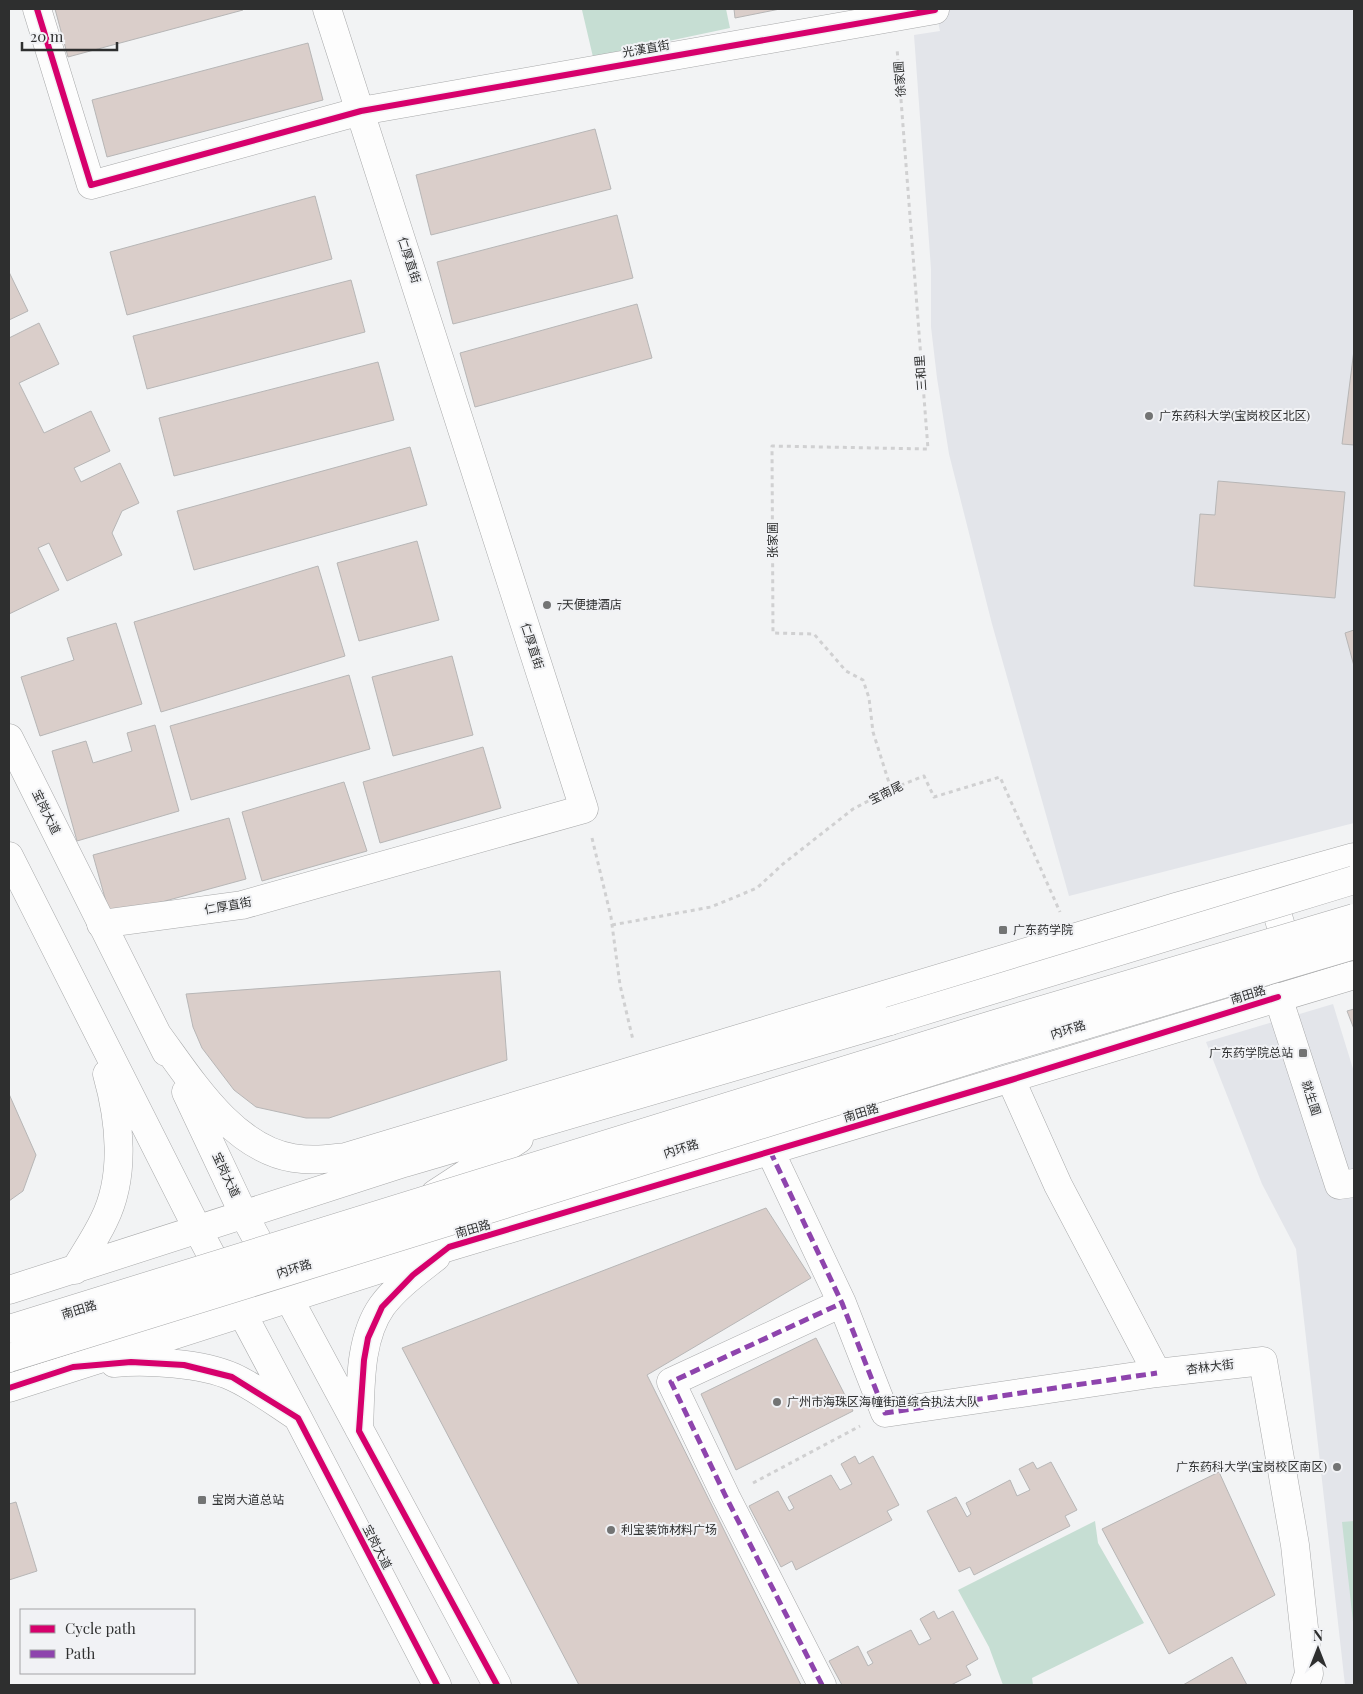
<svg xmlns="http://www.w3.org/2000/svg" width="1363" height="1694" font-family="'Playfair Display','Noto Sans SC',serif">
	<style>
		.built { fill: #e3e5ea }
		.green { fill: #c6ded3 }
		.building { fill: #daceca; stroke: #b7b6b6 }
		.lines { fill: none; stroke-linecap: round; stroke-linejoin: round }
		.minor-casing { stroke: #a8a9aa; stroke-width: 29 }
		.major-casing { stroke: #a8a9aa; stroke-width: 29 }
		.path { stroke: #d0d0d1; stroke-width: 3; stroke-dasharray: 4 4; stroke-linecap: butt }
		.minor { stroke: #fdfdfd; stroke-width: 28 }
		.major { stroke: #fdfdfd; stroke-width: 28 }
		.highway-bridge-casing { stroke: #a8a9aa; stroke-width: 29; stroke-linecap: butt }
		.highway-bridge { stroke: #fdfdfd; stroke-width: 28 }
		.quiet { stroke: #8e44ad; stroke-width: 5; stroke-dasharray: 10 5; stroke-linecap: butt }
		.cycleway-casing { stroke: #f1f2f5; stroke-width: 9 }
		.cycleway { stroke: #d6006c; stroke-width: 6 }
		.poi-dot { fill: #737474; stroke: #f1f2f5; stroke-width: 2 }
		.labels { text-anchor: middle; stroke-width: 4; stroke-linejoin: round; paint-order: stroke }
		.street-label { font-size: 12px; fill: #2e2f2f; stroke: #f1f2f5 }
		.poi-label { font-size: 12px; fill: #2e2f2f; stroke: #f1f2f5; text-anchor: start }
	</style>
	<rect width="100%" height="100%" fill="#f2f3f4"/>
	<path class="built" d="M935,9H1354V823L1069,896L992,624L949,454L937,378L931,327V269L914,35L940,31Z
		M1333,1004L1354,1072V1685H1345L1296,1249L1262,1184L1206,1042Z"/>
	<path class="green" d="M578,9H726L730,28L593,57L582,10Z
		M1095,1521L1098,1543L1144,1623L1032,1678L1033,1685H1003L989,1647L958,1590Z
		M1354,1521V1631L1342,1522Z"/>
	<path class="building" d="M55,9H243V10L68,57Z
		M734,9H780L735,18Z
		M308,43L323,100L107,157L92,100Z
		M595,129L611,189L431,235L416,175Z
		M315,196L332,259L127,315L110,252Z
		M617,215L633,278L453,324L437,262Z
		M9,272L28,311L9,320Z
		M351,280L365,332L147,389L133,336Z
		M637,304L652,358L475,407L460,353Z
		M39,323L59,364L19,383L44,433L91,411L110,451L74,468L81,482L120,463L139,503L122,511L112,533L122,555L67,581L49,543L38,548L59,590L9,614V338Z
		M1354,350V445L1342,444Z
		M378,362L394,420L174,476L159,418Z
		M410,447L427,505L194,570L177,511Z
		M1218,481L1345,492L1335,598L1194,586L1200,514L1215,515Z
		M417,541L439,620L359,641L337,563Z
		M318,566L345,656L161,712L134,622Z
		M116,623L142,704L40,736L21,677L74,660L67,638Z
		M1354,630V666L1345,633Z
		M452,656L473,735L393,756L372,677Z
		M349,675L370,749L191,800L170,726Z
		M155,725L179,811L77,841L52,751L86,741L93,763L132,751L127,733Z
		M483,747L501,808L380,843L363,782Z
		M344,782L367,851L262,881L242,812Z
		M229,818L246,879L110,916L93,855Z
		M500,971L507,1060L329,1118H306L256,1107L234,1090L202,1048L193,1027L186,994Z
		M1354,1009V1029L1347,1011Z
		M9,1094L36,1155L23,1191L9,1201Z
		M766,1208L811,1278L647,1375L801,1685H579L402,1348Z
		M816,1338L853,1411L736,1470L701,1394Z
		M855,1456L859,1464L873,1456L899,1505L887,1511L892,1520L796,1570L792,1561L781,1567L749,1506L778,1491L789,1511L794,1508L788,1497L831,1475L840,1490L852,1484L841,1464Z
		M1033,1462L1037,1469L1051,1462L1077,1510L1065,1516L1070,1526L974,1575L970,1567L959,1572L927,1511L956,1497L967,1517L971,1514L966,1503L1010,1480L1017,1496L1030,1490L1019,1469Z
		M1219,1472L1275,1595L1169,1654L1102,1529Z
		M16,1502L37,1571L9,1580V1504Z
		M934,1611L938,1619L953,1611L978,1659L966,1666L971,1675L951,1685H842L829,1661L858,1646L868,1666L873,1663L867,1652L911,1630L919,1645L931,1639L920,1619Z
		M1232,1657L1247,1685H1183Z"/>
	<g class="lines">
		<g class="minor-casing">
			<path id="minor" d="M37,9L91,185L361,111L935,10
				M101,924L242,905L584,809L327,9
				M1278,997L1339,1185L1354,1183
				M1011,1080L1058,1185L1157,1373L1263,1361L1295,1545L1309,1674L1305,1685
				M770,1151L842,1303L885,1413L1157,1373
				M822,1685L726,1497L671,1382L842,1303"/>
		</g>
		<g class="major-casing">
			<path id="major" d="M9,738L166,1052
				M9,856L198,1230L298,1418L437,1685
				M1268,882L1285,940
				M157,1034C191,1080 232,1148 293,1158C311,1161 328,1159 346,1157L1176,907L1354,857
				M186,1092L244,1215L497,1685
				M435,1194L519,1139
				M75,1270C85,1253 96,1237 104,1220C126,1176 120,1120 107,1074
				M9,1290L404,1163L890,1021
				M114,1363C147,1360 202,1363 233,1377C255,1387 276,1403 296,1416
				M9,1388L449,1247L1354,975
				M359,1429C361,1390 358,1340 382,1306C396,1287 417,1272 436,1257"/>
		</g>
		<path class="path" d="M891,789L873,732L869,698L863,680L846,671L814,634L773,633L772,446L928,449L897,48
			M592,838L611,917L620,985L633,1040
			M612,925L711,907L757,888L783,864L853,809L891,789L924,776L934,797L1000,777L1060,912
			M753,1483L860,1426"/>
		<use href="#minor" class="minor"/>
		<use href="#major" class="major"/>
		<g class="highway-bridge-casing">
			<path id="highway-bridge" d="M890,1021L1354,880
				M9,1329L998,1023L1354,918
				M9,1358L998,1051L1354,945"/>
		</g>
		<use href="#highway-bridge" class="highway-bridge"/>
		<path class="quiet" d="M770,1151L842,1303L885,1413L1157,1373
			M822,1685L726,1497L671,1382L842,1303"/>
		<g class="cycleway-casing">
			<path id="cycleway" d="M37,9L91,185L361,111L935,10
				M9,1388L73,1367L131,1362L184,1365L232,1377L298,1418L437,1685
				M497,1685L359,1431L364,1360L368,1338L382,1307L413,1275L449,1247L1011,1080L1278,997"/>
		</g>
		<use href="#cycleway" class="cycleway"/>
	</g>
	<g class="poi-dot">
		<circle cx="1149" cy="416" r="5"/>
		<circle cx="547" cy="605" r="5"/>
		<rect x="998" y="925" width="10" height="10" rx="2.5"/>
		<rect x="1298" y="1048" width="10" height="10" rx="2.5"/>
		<circle cx="777" cy="1402" r="5"/>
		<circle cx="1337" cy="1467" r="5"/>
		<rect x="197" y="1495" width="10" height="10" rx="2.5"/>
		<circle cx="611" cy="1530" r="5"/>
	</g>
	<g class="labels">
		<g class="street-label">
			<text transform="translate(646 49) rotate(-10)" y="4">光漢直街</text>
			<text transform="translate(900 79) rotate(-94)" y="4">徐家圃</text>
			<text transform="translate(409 260) rotate(72)" y="4">仁厚直街</text>
			<text transform="translate(921 373) rotate(-94)" y="4">三和里</text>
			<text transform="translate(773 540) rotate(-90)" y="4">张家圃</text>
			<text transform="translate(532 646) rotate(72)" y="4">仁厚直街</text>
			<text transform="translate(886 793) rotate(-26)" y="4">宝南尾</text>
			<text transform="translate(46 812) rotate(64)" y="4">宝岗大道</text>
			<text transform="translate(228 906) rotate(-10)" y="4">仁厚直街</text>
			<text transform="translate(1248 995) rotate(-17)" y="4">南田路</text>
			<text transform="translate(1068 1030) rotate(-17)" y="4">内环路</text>
			<text transform="translate(1311 1098) rotate(72)" y="4">就生圍</text>
			<text transform="translate(861 1113) rotate(-17)" y="4">南田路</text>
			<text transform="translate(681 1149) rotate(-17)" y="4">内环路</text>
			<text transform="translate(226 1175) rotate(65)" y="4">宝岗大道</text>
			<text transform="translate(473 1229) rotate(-16)" y="4">南田路</text>
			<text transform="translate(294 1269) rotate(-17)" y="4">内环路</text>
			<text transform="translate(79 1310) rotate(-17)" y="4">南田路</text>
			<text transform="translate(1210 1367) rotate(-7)" y="4">杏林大街</text>
			<text transform="translate(377 1547) rotate(63)" y="4">宝岗大道</text>
		</g>
		<g class="poi-label">
			<text x="1159" y="420">广东药科大学(宝岗校区北区)</text>
			<text x="557" y="609">7天便捷酒店</text>
			<text x="1013" y="934">广东药学院</text>
			<text x="1293" y="1057" text-anchor="end">广东药学院总站</text>
			<text x="787" y="1406">广州市海珠区海幢街道综合执法大队</text>
			<text x="1327" y="1471" text-anchor="end">广东药科大学(宝岗校区南区)</text>
			<text x="212" y="1504">宝岗大道总站</text>
			<text x="621" y="1534">利宝装饰材料广场</text>
		</g>
	</g>
	<rect width="1363" height="1694" fill="none" stroke="#2e2f2f" stroke-width="20"/>
	<rect x="20" y="1609" width="175" height="65" fill="#f1f2f5" stroke="#a3a4a6"/>
	<rect x="30" y="1625" width="25" height="8" fill="#d6006c" stroke="#a3a4a6"/>
	<text x="65" y="1634" font-size="15" fill="#2e2f2f">Cycle path</text>
	<rect x="30" y="1650" width="25" height="8" fill="#8e44ad" stroke="#a3a4a6"/>
	<text x="65" y="1659" font-size="15" fill="#2e2f2f">Path</text>
	<g transform="translate(1318 1649)" stroke="#f1f2f5" stroke-width="4" paint-order="stroke">
	<path d="M0-4L9 19L0 12L-9 19Z" fill="#2e2f2f"/>
	<text y="-8" font-size="14" font-weight="bold" text-anchor="middle" fill="#2e2f2f">N</text>
	</g>
	<path d="M22 42v8h95v-8" fill="none" stroke="#2e2f2f" stroke-width="2.5"/>
	<text x="30" y="42" font-size="15" fill="#2e2f2f" stroke="#f1f2f5" stroke-width="4" paint-order="stroke">20 m</text>
</svg>
